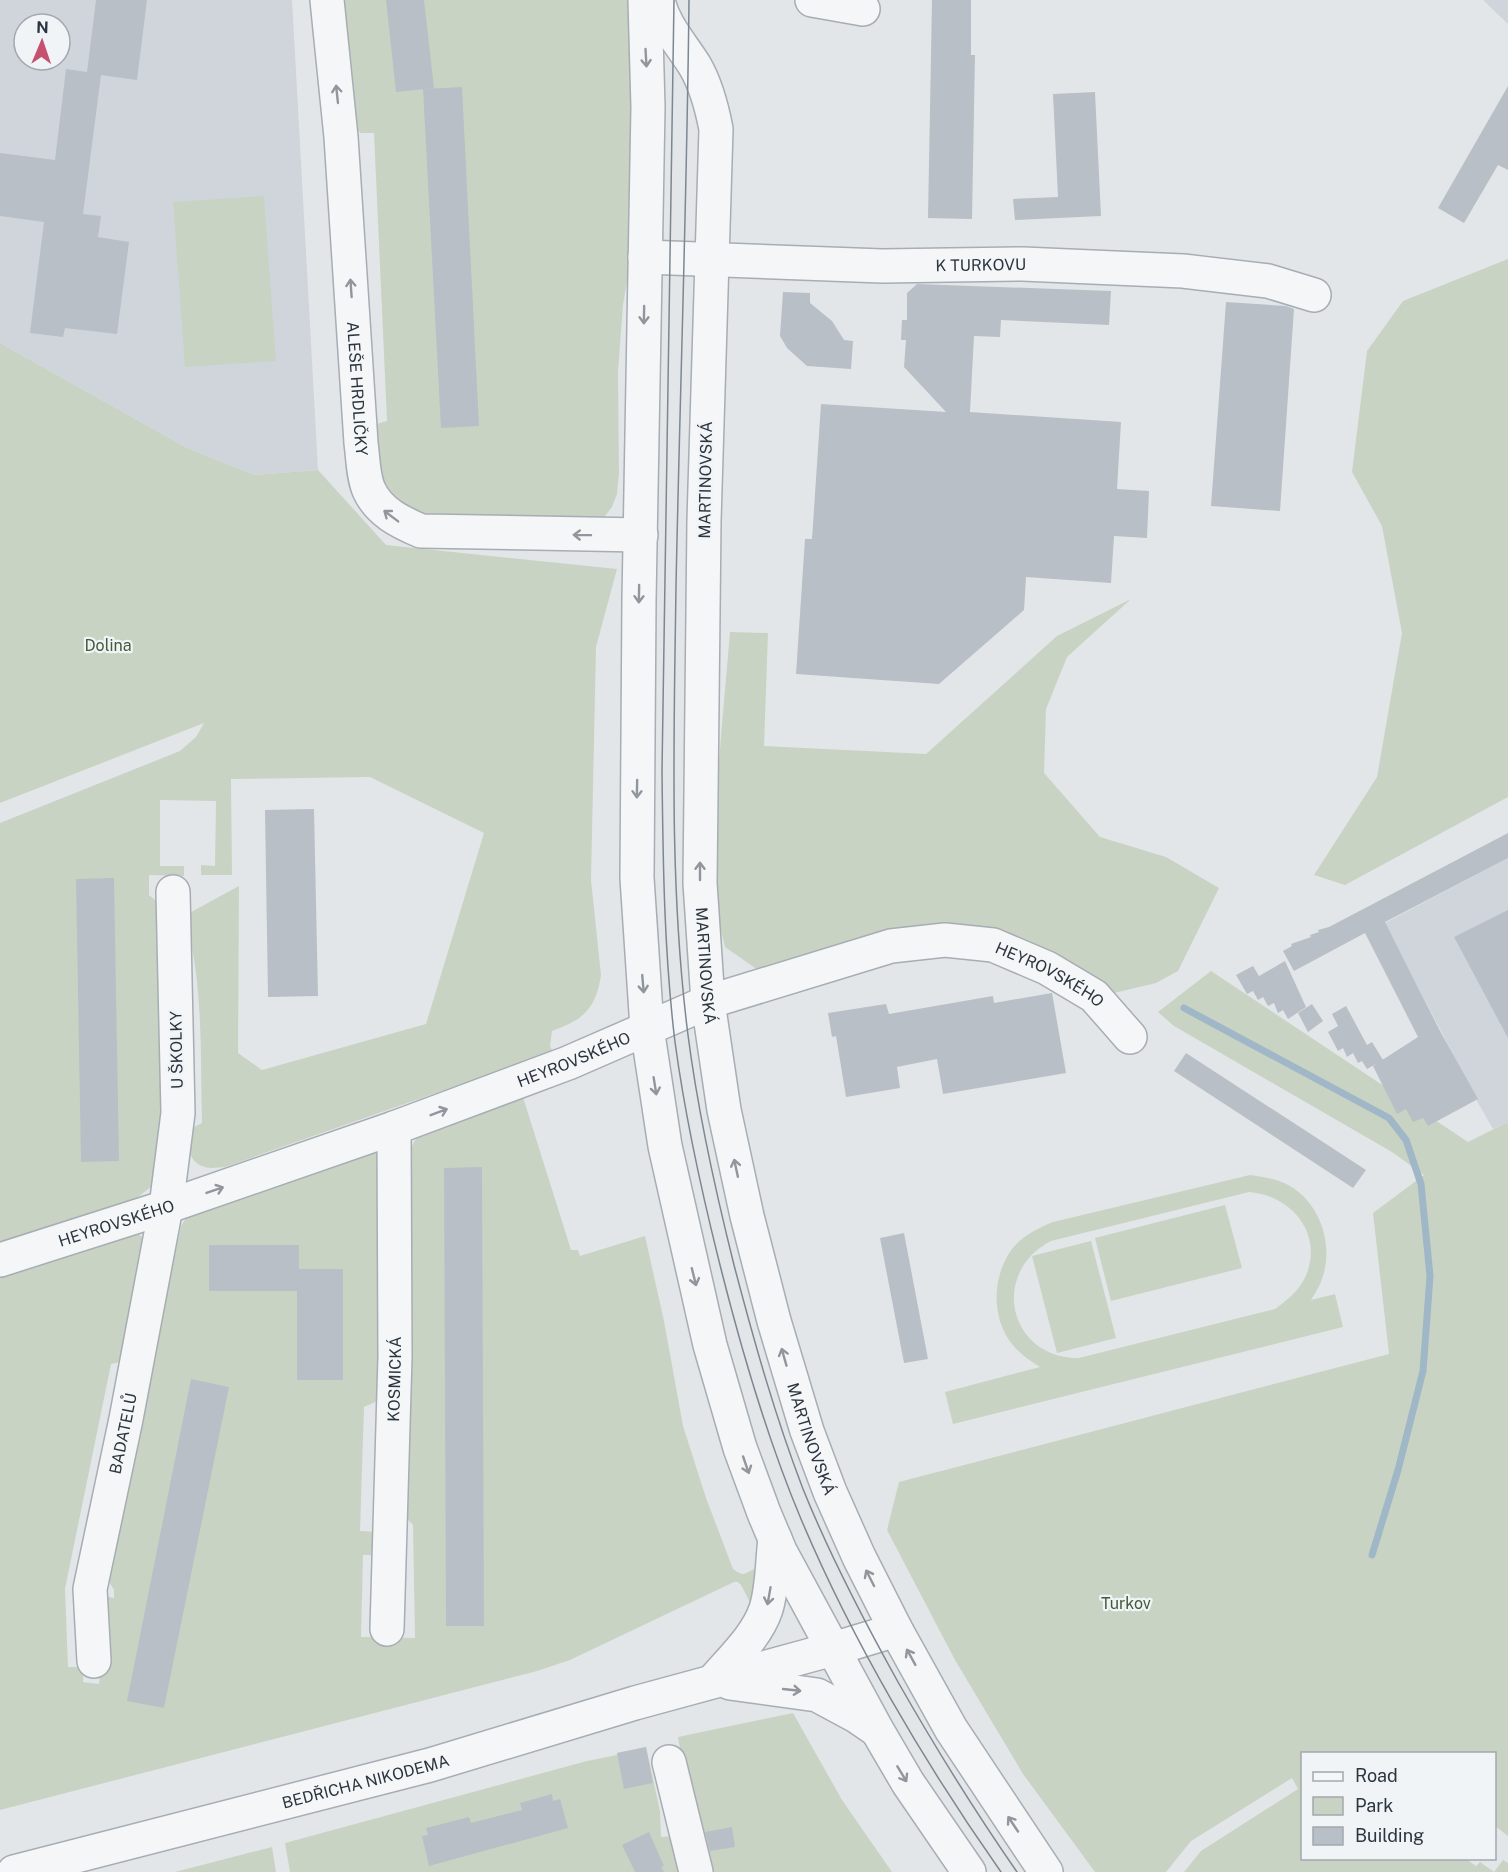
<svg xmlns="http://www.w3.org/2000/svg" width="1508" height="1872" font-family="'Public Sans',sans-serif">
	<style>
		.built { fill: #d0d5db; fill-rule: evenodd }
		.green { fill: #c9d3c3; fill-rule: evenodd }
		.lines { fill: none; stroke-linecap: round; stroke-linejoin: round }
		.stream { stroke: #9fb7c7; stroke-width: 7 }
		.building { fill: #b9bfc6 }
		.minor-casing { stroke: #a7adb3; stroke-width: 36 }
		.minor { stroke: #f4f6f8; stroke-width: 33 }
		.tram { stroke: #7c8792; stroke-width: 1.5 }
		.oneway { stroke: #90969c }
		.labels { text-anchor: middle; stroke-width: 4.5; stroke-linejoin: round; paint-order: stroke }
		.street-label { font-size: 16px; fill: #2b3540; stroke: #f1f4f7 }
		.park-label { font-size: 16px; fill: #445b39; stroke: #f1f4f7 }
	</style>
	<rect width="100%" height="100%" fill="#e2e6e9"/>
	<path class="built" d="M0,0H292L318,470L254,475L187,448L0,343ZM24,24H60V60H24Z
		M1483,0H1508V24Z
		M1508,858V1122L1493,1129L1477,1101L1385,923Z"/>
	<path class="green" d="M342,0H637L631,258L623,305L618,372L619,473L617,494L612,507L602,520H428L399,509L380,480L373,425L387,421L374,133H361L355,128Z
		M264,196L276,361L185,367L173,202Z
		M1508,259V797L1345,885L1314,875L1377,777L1402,633L1382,526L1352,472L1367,351L1403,301Z
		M0,343L187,448L254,475L318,470L386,545L617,569L596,647L591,880L601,975C596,1009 583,1020 552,1031L550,1046L553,1052L225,1167C219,1167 210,1169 205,1167C187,1162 187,1144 190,1129L202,1123C200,1055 204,984 185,918L193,911L239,886L238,1053L262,1070L426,1024L484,833L370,777L231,779L232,875H201V865L215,866L216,801L160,800V866H184V876L149,875V895L155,900L158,907L163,1154L161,1172L152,1186L128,1205L0,1249V823L180,751L196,737L204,723L0,803Z
		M1131,599L1067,657L1046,709L1044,773L1100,837L1166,857L1219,888L1178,971L1156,983L1114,993L1088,979L950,927L859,938L758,970L725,947C714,905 715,862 716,819C718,757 725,695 730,632L768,633L764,746L926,754L1057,636Z
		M1211,971L1468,1142L1508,1122V1836L1495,1826L1494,1754H1302V1858L1466,1859L1476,1866L1480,1862L1494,1872L1503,1860L1508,1863V1872H1184L1201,1851L1298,1789L1292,1778L1191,1841L1166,1872H1095L1023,1774L955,1660L887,1530L899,1482L1389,1354L1373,1213L1424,1175L1392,1152L1174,1026L1158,1012Z
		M522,1094L571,1250H578L580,1256L645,1236L664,1321L683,1426L706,1498L733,1569C744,1577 744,1574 754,1569L757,1582L754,1610L741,1585L738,1582H734L570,1660L537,1671L0,1810V1273L126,1228L138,1233L145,1240L124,1361L111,1364L65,1589L68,1667H84L83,1682L99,1684L105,1642L103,1596L114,1598V1590L107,1578L181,1226L188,1215L371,1149L379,1156L382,1394L375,1402L364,1407L360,1531L377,1532L376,1555H363L361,1637L415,1638L413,1525L405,1517L406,1157L420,1131Z
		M1250,1175C1264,1177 1278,1179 1290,1186C1321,1204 1334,1246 1322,1279C1320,1286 1315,1293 1311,1300L1335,1294L1343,1327L953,1424L945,1392L1040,1367C1030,1361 1020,1354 1012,1344C991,1318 992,1276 1012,1249C1022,1236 1038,1228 1053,1222ZM1249,1192C1288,1195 1321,1229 1308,1270C1303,1287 1289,1299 1275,1309L1079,1358C1009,1359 989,1273 1051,1241Z
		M1225,1205L1242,1268L1111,1301L1095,1238Z
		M1091,1241L1116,1338L1057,1353L1032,1256Z
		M793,1713L842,1800L892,1872H707L698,1852L678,1737Z
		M646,1747L660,1811L661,1837L673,1836L684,1872H290L285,1843L587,1761L617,1755V1753Z
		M272,1847L276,1872H175Z"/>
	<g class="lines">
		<path class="stream" d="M1184,1008L1389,1118L1406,1140L1421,1184L1430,1276L1423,1371L1398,1470L1372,1555"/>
	</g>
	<path class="building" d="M96,0H147L137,80L101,75L83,214L101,216L98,237L129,242L117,334L65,328L63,337L30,333L44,222L0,216V153L55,160L66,69L87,72Z
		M386,0H424L434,88L396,92Z
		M932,0H971V55H975L972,219L928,218Z
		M1508,86V170L1498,165L1464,223L1438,208Z
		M462,87L479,426L441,428L423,89Z
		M1095,92L1101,216L1015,220L1013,199L1058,197L1053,94Z
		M917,284L1111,291L1109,325L1001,320L1000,337L974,336L970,412L1121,422L1117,489L1149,491L1147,538L1114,536L1111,583L1026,577L1024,610L939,684L796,674L805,539H812L821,404L946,412L904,367L906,340H901L902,320H907V293Z
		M783,292L810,293V303L832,321L844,340L853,341L851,369L807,366L787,348L780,336Z
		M1226,302L1286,306L1294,309L1280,511L1211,506Z
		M314,809L318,996L268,997L265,810Z
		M1508,833V858L1385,922L1440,1031L1478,1099L1428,1126L1423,1118L1413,1122L1406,1109L1397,1114L1373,1066L1418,1037L1365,933L1294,971L1283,951L1292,946L1291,944L1311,937L1310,935L1319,932L1318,930L1329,927Z
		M114,878L119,1161L81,1162L76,879Z
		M1508,910V1038L1454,937Z
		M1285,961L1306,1007L1288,1019L1283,1010L1278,1013L1274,1003L1268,1006L1263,997L1258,1000L1253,991L1247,994L1236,975L1253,966L1259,976Z
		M1052,993L1066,1073L943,1094L937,1059L897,1067L900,1088L846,1097L836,1036L832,1037L828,1013L886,1004L889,1014L993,996L994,1003Z
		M1312,1004L1323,1021L1308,1032L1298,1013Z
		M1346,1006L1367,1045L1372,1042L1383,1060L1367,1069L1362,1061L1358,1063L1353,1053L1347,1057L1343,1048L1338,1051L1328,1032L1338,1026L1332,1014Z
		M1186,1053L1366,1170L1353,1188L1174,1071Z
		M482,1167L484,1626H446L444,1168Z
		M904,1233L928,1359L904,1363L880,1238Z
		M209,1245H299V1269H343V1380H297V1291H209Z
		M191,1379L229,1387L164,1708L127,1701Z
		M646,1747L653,1783L624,1789L617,1753Z
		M552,1794L553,1801L560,1799L568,1828L429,1866L422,1836L428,1835L426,1828L469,1817L471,1823L522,1810L520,1803Z
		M732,1827L735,1847L710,1851L705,1832Z
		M649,1832L664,1866L661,1867L664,1872H635L622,1845Z"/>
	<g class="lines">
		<g class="minor-casing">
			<g id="minor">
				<path id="s1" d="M327,0L341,137L361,443C363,457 363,477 369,490C379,512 400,522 421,531L641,535"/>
				<path d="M645,0L648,107L639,600L637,878L647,1028L665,1146L710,1345L740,1448L764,1513L780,1551L877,1730L908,1783L969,1872"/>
				<path id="s2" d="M658,0C663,25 682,45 695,66C706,85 712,108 716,129L704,521L700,883L708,1002L724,1110L747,1216L774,1321L807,1431L830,1492L859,1557L896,1630L951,1729L1046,1872"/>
				<path d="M812,0L863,9"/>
				<path id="s3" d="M645,257L882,266L1023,264L1183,271L1268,281L1314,295"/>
				<path id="s4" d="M0,1260L166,1207L394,1128L568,1063L708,1002L891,946L945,940L993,945L1047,968L1094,996L1130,1037"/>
				<path id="s5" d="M387,1629L395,1357L394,1128"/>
				<path id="s6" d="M94,1661L90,1589L126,1419L166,1207L178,1113L173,892"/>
				<path d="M714,1680C732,1659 757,1636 766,1609C773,1586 772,1562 775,1539"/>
				<path d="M730,1683L817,1695L856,1716L875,1729"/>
				<path d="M669,1762L696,1872"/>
				<path id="s7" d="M14,1872L430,1765L635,1703L833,1649L896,1630"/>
			</g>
		</g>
		<use href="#minor" class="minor"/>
		<path class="tram" d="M674,0L662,771C663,862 664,952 675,1042C685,1116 701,1189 719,1261C741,1349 766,1436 801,1519C852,1640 925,1764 1001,1872
			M689,0C687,195 680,391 676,586C674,736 669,886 688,1035C698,1113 715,1189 734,1265C754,1341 775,1416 803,1489C830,1556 863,1619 898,1682C935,1747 974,1810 1017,1872"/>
	</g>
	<defs><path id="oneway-shaft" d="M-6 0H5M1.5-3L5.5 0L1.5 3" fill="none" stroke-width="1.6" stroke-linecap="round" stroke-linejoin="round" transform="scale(1.5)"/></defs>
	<g class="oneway">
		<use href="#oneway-shaft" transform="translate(646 58) rotate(87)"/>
		<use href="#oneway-shaft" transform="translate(337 94) rotate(-96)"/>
		<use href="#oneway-shaft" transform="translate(351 288) rotate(-94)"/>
		<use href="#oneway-shaft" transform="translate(644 315) rotate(91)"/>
		<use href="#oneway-shaft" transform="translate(391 516) rotate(-143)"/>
		<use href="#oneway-shaft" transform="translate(582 535) rotate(-179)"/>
		<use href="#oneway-shaft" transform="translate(639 594) rotate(91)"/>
		<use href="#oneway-shaft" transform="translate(637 789) rotate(91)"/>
		<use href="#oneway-shaft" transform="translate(700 871) rotate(-90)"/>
		<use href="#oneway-shaft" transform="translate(643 984) rotate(85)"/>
		<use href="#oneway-shaft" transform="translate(655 1086) rotate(81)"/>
		<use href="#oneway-shaft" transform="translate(439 1112) rotate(-21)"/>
		<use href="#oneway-shaft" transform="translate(736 1168) rotate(-102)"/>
		<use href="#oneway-shaft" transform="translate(215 1190) rotate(-19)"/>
		<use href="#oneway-shaft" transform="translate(694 1277) rotate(76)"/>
		<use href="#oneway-shaft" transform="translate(784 1357) rotate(-106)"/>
		<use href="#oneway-shaft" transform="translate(746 1465) rotate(71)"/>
		<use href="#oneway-shaft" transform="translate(870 1578) rotate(-117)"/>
		<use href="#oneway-shaft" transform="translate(769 1596) rotate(100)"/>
		<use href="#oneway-shaft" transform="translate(911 1657) rotate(-119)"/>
		<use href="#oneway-shaft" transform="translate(792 1690) rotate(6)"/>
		<use href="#oneway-shaft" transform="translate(902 1774) rotate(59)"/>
		<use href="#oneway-shaft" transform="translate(1013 1824) rotate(-124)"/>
	</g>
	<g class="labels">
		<g class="street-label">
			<text dy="6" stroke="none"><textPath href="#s3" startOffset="336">K TURKOVU</textPath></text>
			<text dy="6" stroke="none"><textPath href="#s1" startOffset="390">ALEŠE HRDLIČKY</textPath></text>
			<text transform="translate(705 480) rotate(-89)" y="6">MARTINOVSKÁ</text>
			<text dy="6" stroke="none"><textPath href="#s2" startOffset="980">MARTINOVSKÁ</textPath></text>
			<text dy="6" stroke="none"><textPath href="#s4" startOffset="1112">HEYROVSKÉHO</textPath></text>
			<text transform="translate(176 1050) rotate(-91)" y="6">U ŠKOLKY</text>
			<text dy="6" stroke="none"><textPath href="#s4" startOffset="608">HEYROVSKÉHO</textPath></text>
			<text dy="6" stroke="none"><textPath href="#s4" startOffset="122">HEYROVSKÉHO</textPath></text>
			<text dy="6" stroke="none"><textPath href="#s5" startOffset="250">KOSMICKÁ</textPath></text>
			<text dy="6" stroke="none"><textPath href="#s6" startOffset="231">BADATELŮ</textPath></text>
			<text dy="6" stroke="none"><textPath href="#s2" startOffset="1466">MARTINOVSKÁ</textPath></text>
			<text dy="6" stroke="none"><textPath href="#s7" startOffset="363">BEDŘICHA NIKODEMA</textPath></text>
		</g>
		<g class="park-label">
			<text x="108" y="651">Dolina</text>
			<text x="1126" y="1609">Turkov</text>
		</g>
	</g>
	<rect x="1301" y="1752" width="195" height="108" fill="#f1f4f7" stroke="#a2a8ae" stroke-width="1.5"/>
	<rect x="1313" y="1772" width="30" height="9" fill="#f4f6f8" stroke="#a2a8ae" stroke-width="1.5"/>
	<text x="1355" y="1782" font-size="18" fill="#2b3540">Road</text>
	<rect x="1313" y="1797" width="30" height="18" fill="#c9d3c3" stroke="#a2a8ae" stroke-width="1.5"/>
	<text x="1355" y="1812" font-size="18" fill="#2b3540">Park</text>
	<rect x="1313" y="1827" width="30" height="18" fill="#b9bfc6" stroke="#a2a8ae" stroke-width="1.5"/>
	<text x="1355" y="1842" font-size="18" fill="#2b3540">Building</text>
	<g transform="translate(42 42) rotate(2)"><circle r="28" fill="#f1f4f7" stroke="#a2a8ae" stroke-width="1.5"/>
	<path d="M0-4.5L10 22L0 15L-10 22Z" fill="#c55070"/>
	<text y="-9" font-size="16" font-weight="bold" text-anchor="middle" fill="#2b3540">N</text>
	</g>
</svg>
